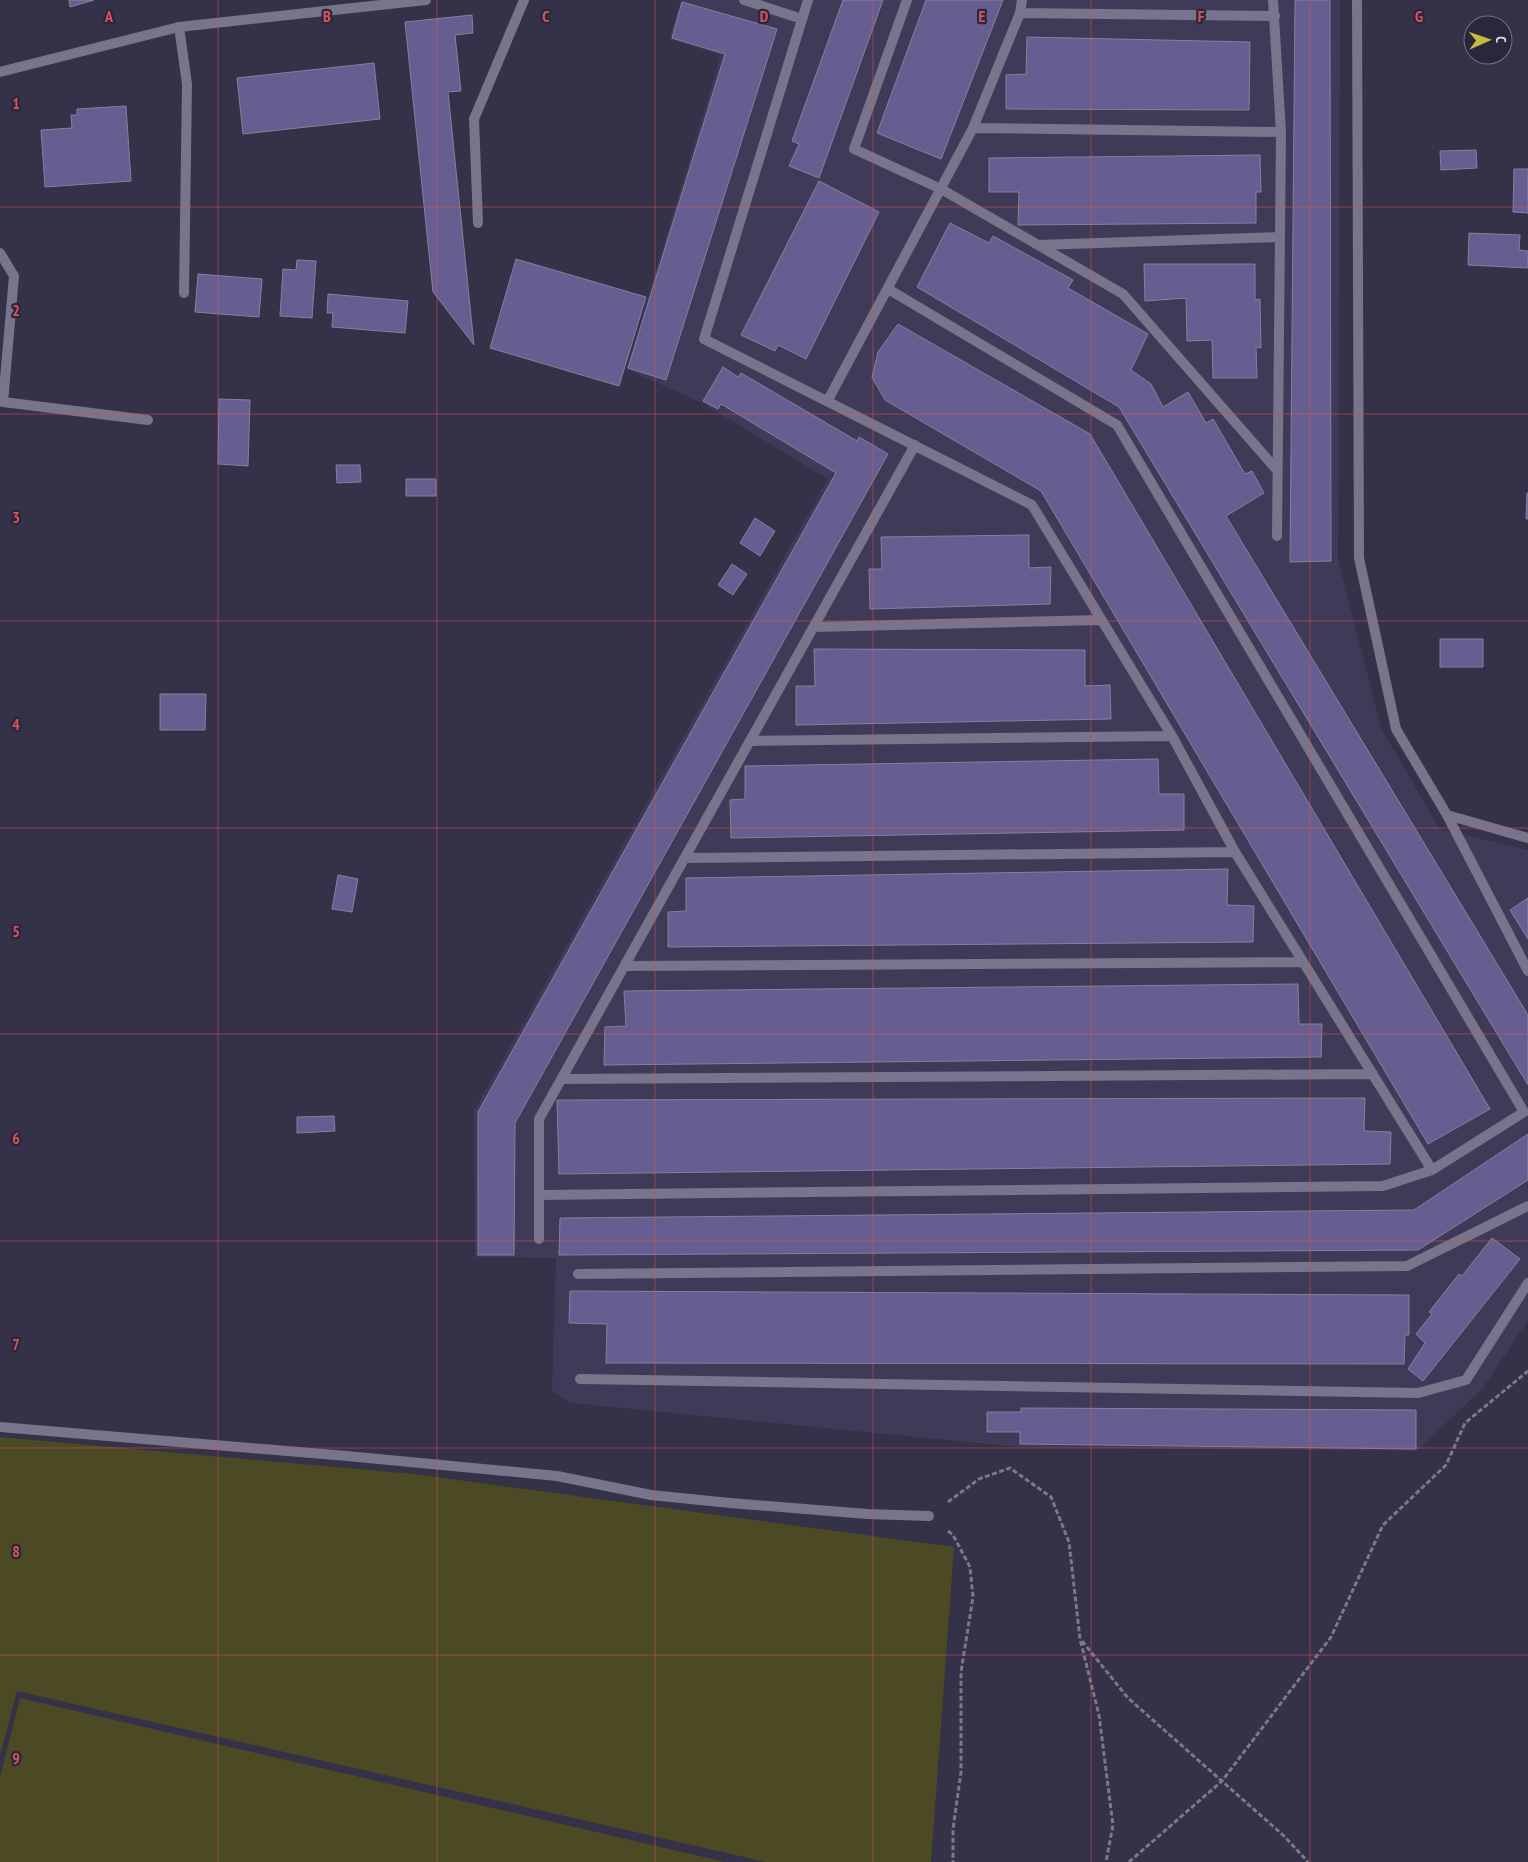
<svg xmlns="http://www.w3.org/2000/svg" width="1528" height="1862" font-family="'PT Sans Narrow',sans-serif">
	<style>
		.built { fill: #3f3a57 }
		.green { fill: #4c4a24 }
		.building { fill: #665e91; stroke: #85819c }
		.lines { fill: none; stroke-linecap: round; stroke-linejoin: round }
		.path { stroke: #7b788c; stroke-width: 3; stroke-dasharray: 5 2.5; stroke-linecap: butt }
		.service { stroke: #77748b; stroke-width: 10 }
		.minor { stroke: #77748b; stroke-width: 10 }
		.grid { fill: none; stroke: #d85458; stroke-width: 1; stroke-opacity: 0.55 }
		.grid-label { font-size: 16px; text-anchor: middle; font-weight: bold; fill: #d85458; stroke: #2a273d; stroke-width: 4.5; stroke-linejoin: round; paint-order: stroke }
	</style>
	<rect width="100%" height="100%" fill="#343148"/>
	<path class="built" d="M681,0H1340L1338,559L1381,728L1440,829L1528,850V1320L1483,1388L1417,1451L1019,1447L571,1403L552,1391L556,1258L475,1257L474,1111L828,479L702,403L626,369L721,55L669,39Z"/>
	<path class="green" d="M0,1437L414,1474L954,1547L931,1862H766L17,1691L0,1755Z
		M20,1698L725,1862H0V1777Z"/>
	<path class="building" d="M69,0H94L70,7Z
		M843,0H883L819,178L789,166L799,144L792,141Z
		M926,0H1003L941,159L877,133Z
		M1295,0H1330L1331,561L1290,562Z
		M682,2L777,29L666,380L628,368L725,54L672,38Z
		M472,15L473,33L455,35L461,91L448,92L474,345L433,292L405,22Z
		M1027,37L1250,42L1249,110L1006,109V75L1026,74Z
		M374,63L380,119L243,134L237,78Z
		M126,106L131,181L45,187L41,130L72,128L71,115H77V109Z
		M1476,150L1477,168L1441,170L1440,151Z
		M1260,155L1261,192H1256V223L1018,225L1019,192H989V158Z
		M1514,169H1528V213L1513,212Z
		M819,181L879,212L806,359L778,345L775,351L741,335Z
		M950,223L989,243L993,236L1073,280L1068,288L1148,334L1131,370L1151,384L1163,407L1188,392L1206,423L1213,419L1245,474L1252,471L1264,493L1226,516L1528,1015V1085L1119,407L917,287Z
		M1469,233L1520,235L1519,250L1528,251V268L1468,265Z
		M516,259L646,297L619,386L490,348Z
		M297,260L316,261L312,318L280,316L283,269L296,270Z
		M1144,264H1255V300L1260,299L1261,348L1256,347L1257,378H1213L1212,340L1187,341L1186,298L1145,301Z
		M198,274L262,279L259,317L195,312Z
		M328,294L408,301L405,333L332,327L333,313H327Z
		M898,324L1090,434L1490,1109L1428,1144L1041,491L885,400L872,377L878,352Z
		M723,367L738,377L741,373L857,441L859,437L888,454L515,1123L514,1255H478V1112L836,473L721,404L718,409L703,401Z
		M219,399L250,400L248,466L218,464Z
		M336,465H360L361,482L337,483Z
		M406,479H436V496H406Z
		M1527,493H1528V519H1526Z
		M755,518L775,531L760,556L740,543Z
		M1029,535V568L1051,567L1050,604L870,609L869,569H882L881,537Z
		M732,564L747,574L733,595L718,585Z
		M1440,639H1483V667H1440Z
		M814,649L1085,650V686L1110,685L1111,719L796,725V686H815Z
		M160,694H206L205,730H160Z
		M1158,759L1159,794H1184V830L731,838L730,800L745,799V766Z
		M1228,869L1227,905L1254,906L1253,942L668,947V912L686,911V878Z
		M338,875L358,879L352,912L332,909Z
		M1528,898V939L1510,910Z
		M1298,984L1299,1024H1322L1321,1057L604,1065L605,1027L626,1026L624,991Z
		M1365,1098L1364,1131L1391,1132L1390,1164L559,1174L557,1100Z
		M334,1116L335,1131L297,1133V1117Z
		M1528,1134V1180L1418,1250L559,1255L560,1218L1414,1210Z
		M1492,1238L1520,1259L1423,1381L1408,1369L1425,1343L1416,1334L1432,1314L1429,1312L1459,1274L1462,1276Z
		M570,1291L1409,1295V1335H1405L1404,1364L606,1363L607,1324L569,1323Z
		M1021,1408L1416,1410V1449L1020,1444V1432H987V1412H1021Z"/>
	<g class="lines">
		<path class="path" d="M948,1502L979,1479L1010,1468L1051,1497L1069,1542L1080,1639L1099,1715L1113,1825L1106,1862
			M948,1531L953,1535L970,1567L973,1597L961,1672V1772L953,1829V1862
			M1082,1641L1128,1698L1284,1836L1308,1862
			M1129,1862L1222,1781L1331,1637L1383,1525L1446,1465L1465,1423L1528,1371"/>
		<path class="service" d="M744,0L802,19
			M808,0L704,339L1032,505L1172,736L1235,852L1432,1170
			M907,0L854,149L941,189L1123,294L1277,470
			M1273,0L1281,132L1277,536
			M1020,13L1275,16
			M179,27L187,84L184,293
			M973,128L1281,132
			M478,223L474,119L524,0
			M1038,245L1280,237
			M0,253L14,276L3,402L148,420
			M828,400L973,128L1020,13L1022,0
			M814,627L1102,620
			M750,741L1172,736
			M1447,815L1528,971
			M686,858L1235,852
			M625,966L1303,962
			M561,1079L1373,1074
			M539,1195L1383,1186L1432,1170L1524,1112L1117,425L888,289
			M539,1239V1119L915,445
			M578,1274L1407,1266L1528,1206
			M580,1379L1418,1393L1466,1380L1528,1283
			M0,1427L347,1456L557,1476L651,1495L730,1503L867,1514L929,1516"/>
		<path class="minor" d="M1357,0L1359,558L1396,729L1447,815L1528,838
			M0,72L179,27L426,0"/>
	</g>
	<path class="grid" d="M218,0V1862M437,0V1862M655,0V1862M873,0V1862M1091,0V1862M1310,0V1862M0,207H1528M0,414H1528M0,621H1528M0,828H1528M0,1034H1528M0,1241H1528M0,1448H1528M0,1655H1528"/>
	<g class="grid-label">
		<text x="109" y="22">A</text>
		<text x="327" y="22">B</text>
		<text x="546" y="22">C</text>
		<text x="764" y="22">D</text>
		<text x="982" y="22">E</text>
		<text x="1201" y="22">F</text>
		<text x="1419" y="22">G</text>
		<text x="16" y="109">1</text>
		<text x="16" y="316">2</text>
		<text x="16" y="523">3</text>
		<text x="16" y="730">4</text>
		<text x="16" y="937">5</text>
		<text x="16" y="1144">6</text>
		<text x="16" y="1350">7</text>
		<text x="16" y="1557">8</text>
		<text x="16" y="1764">9</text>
	</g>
	<g transform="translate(1488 40) rotate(88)"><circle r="24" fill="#2a273d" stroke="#716f82"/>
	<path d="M0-4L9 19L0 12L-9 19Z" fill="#c3bd3e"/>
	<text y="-8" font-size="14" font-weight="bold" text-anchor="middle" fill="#dcdae9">С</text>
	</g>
</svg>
